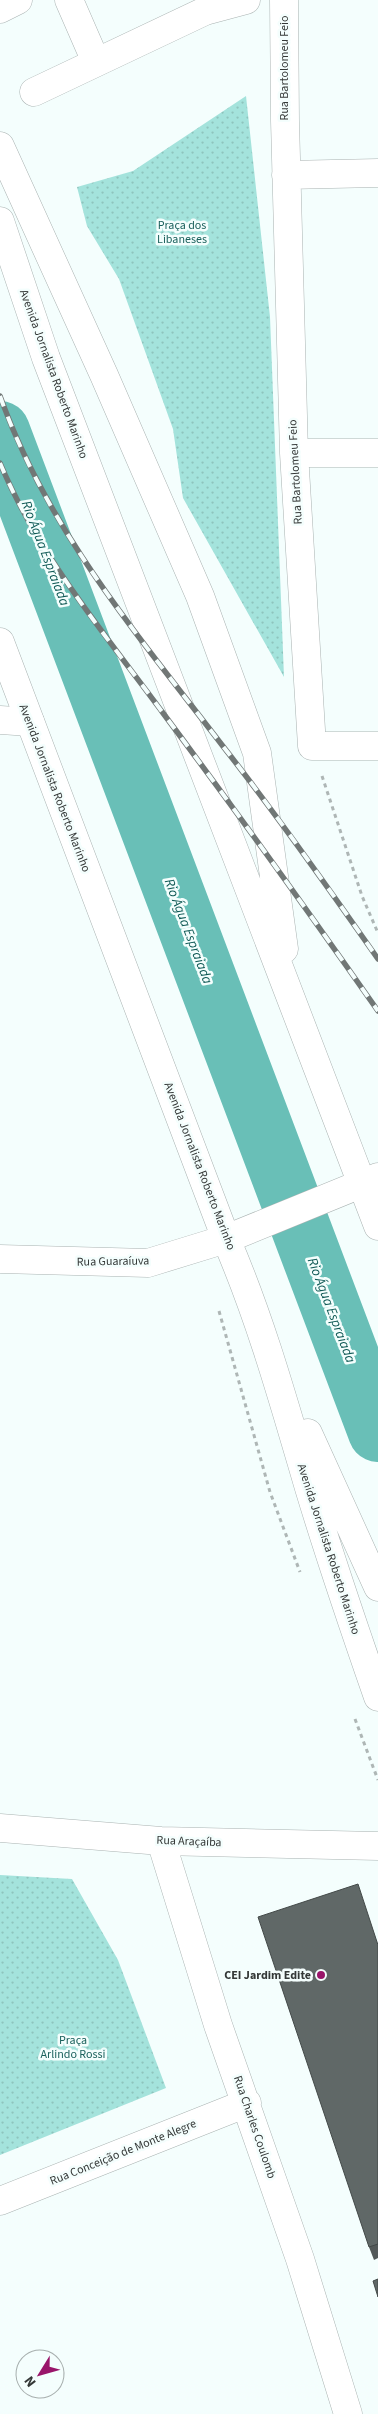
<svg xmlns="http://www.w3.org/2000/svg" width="378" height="2414" font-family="'Source Sans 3',sans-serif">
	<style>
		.park { fill: url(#park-dots) }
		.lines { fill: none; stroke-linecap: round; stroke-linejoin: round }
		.river { stroke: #69bfb7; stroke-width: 60 }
		.minor-casing { stroke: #aab3b2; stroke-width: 29 }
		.major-casing { stroke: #aab3b2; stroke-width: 29 }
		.path { stroke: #aeb6b5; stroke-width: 3; stroke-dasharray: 4 4; stroke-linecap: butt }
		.minor { stroke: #fff; stroke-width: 28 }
		.major { stroke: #fff; stroke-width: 28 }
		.rail-casing { stroke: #717776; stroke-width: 5.5 }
		.rail { stroke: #f4fefd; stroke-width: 4; stroke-dasharray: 11; stroke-linecap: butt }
		.wall { fill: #535959 }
		.building { fill: #606867; stroke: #434948 }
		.poi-dot { fill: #99156a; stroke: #f4fefd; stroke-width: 2 }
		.labels { text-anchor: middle; stroke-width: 5; stroke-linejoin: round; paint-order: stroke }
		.street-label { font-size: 12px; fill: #343837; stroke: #f4fefd }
		.park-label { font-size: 12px; fill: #1c625d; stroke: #f4fefd }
		.poi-label { font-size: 12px; font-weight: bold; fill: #343837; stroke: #f4fefd; text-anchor: end }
		.water-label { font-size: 14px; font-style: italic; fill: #105a56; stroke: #f4fefd }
	</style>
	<defs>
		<pattern id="park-dots" width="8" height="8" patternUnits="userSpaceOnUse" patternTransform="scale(1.25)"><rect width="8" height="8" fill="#a4e3dc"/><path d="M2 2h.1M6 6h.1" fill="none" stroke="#8ec4bd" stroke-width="1.8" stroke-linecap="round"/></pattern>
	</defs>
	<rect width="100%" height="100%" fill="#f4fefd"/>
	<path class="park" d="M246,96L270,317L284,677L183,498L173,429L119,279L87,226L77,187L133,171Z
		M0,1875L72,1879L118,1960L166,2088L0,2155Z"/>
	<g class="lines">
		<path class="river" d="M0,431L378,1432"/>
		<g class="minor-casing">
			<path id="minor" d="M69,0L96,62
				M284,0L285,121L294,453L312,746H378
				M0,9L18,0
				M34,92L205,11L246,0
				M286,175L378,173
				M294,453H378
				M0,720L30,722
				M0,1259L148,1263L226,1239L378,1177
				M0,1828L161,1841L378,1846
				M161,1841L218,2025L300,2259L348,2414
				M0,2201L247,2103"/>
		</g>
		<g class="major-casing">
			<path id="major" d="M0,146L104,375L200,596L257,753L284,949
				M0,221L46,358L378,1226
				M0,642L226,1239C261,1320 284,1403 309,1488C330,1558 354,1628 378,1697
				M308,1433L378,1587"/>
		</g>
		<path class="path" d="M322,776L362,896L378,933
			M219,1311L270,1492L300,1572
			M355,1719L378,1780"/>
		<use href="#minor" class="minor"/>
		<use href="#major" class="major"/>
		<g class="rail-casing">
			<path id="rail" d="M0,396C47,529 137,634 222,745C276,814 327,886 378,959
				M0,463C39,556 104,633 163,713C236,811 308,911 378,1011"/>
		</g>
		<use href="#rail" class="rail"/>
	</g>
	<path class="wall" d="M378,1944V2258L374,2260L369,2247Z"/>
	<path class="building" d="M358,1884L378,1945V2244L369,2247L258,1917Z
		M378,2279V2297L373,2281Z"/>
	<circle class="poi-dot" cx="321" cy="1975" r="5"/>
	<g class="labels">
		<g class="street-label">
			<text transform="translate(284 68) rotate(-90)" y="4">Rua Bartolomeu Feio</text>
			<text transform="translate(54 374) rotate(70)" y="4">Avenida Jornalista Roberto Marinho</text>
			<text transform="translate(295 472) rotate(-93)" y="4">Rua Bartolomeu Feio</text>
			<text transform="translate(55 788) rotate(69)" y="4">Avenida Jornalista Roberto Marinho</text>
			<text transform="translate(200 1166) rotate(69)" y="4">Avenida Jornalista Roberto Marinho</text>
			<text transform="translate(113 1261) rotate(-1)" y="4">Rua Guaraíuva</text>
			<text transform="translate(329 1549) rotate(72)" y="4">Avenida Jornalista Roberto Marinho</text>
			<text transform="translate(189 1841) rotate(2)" y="4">Rua Araçaíba</text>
			<text transform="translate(255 2127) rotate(71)" y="4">Rua Charles Coulomb</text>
			<text transform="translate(123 2152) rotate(-22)" y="4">Rua Conceição de Monte Alegre</text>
		</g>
		<g class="park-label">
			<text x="182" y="229">Praça dos<tspan x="182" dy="14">Libaneses</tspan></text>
			<text x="73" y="2044">Praça<tspan x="73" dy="14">Arlindo Rossi</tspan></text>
		</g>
		<g class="poi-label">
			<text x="311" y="1979">CEI Jardim Edite</text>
		</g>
		<g class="water-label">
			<text transform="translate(46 553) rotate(69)" y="5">Rio Água Espraiada</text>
			<text transform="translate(189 931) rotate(69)" y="5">Rio Água Espraiada</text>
			<text transform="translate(332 1310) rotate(69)" y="5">Rio Água Espraiada</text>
		</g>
	</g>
	<g transform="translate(40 2374) rotate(233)"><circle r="24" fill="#f4fefd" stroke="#a7afae"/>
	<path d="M0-4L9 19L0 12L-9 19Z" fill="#99156a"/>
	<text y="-8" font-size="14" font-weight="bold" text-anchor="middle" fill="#343837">N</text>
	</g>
</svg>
